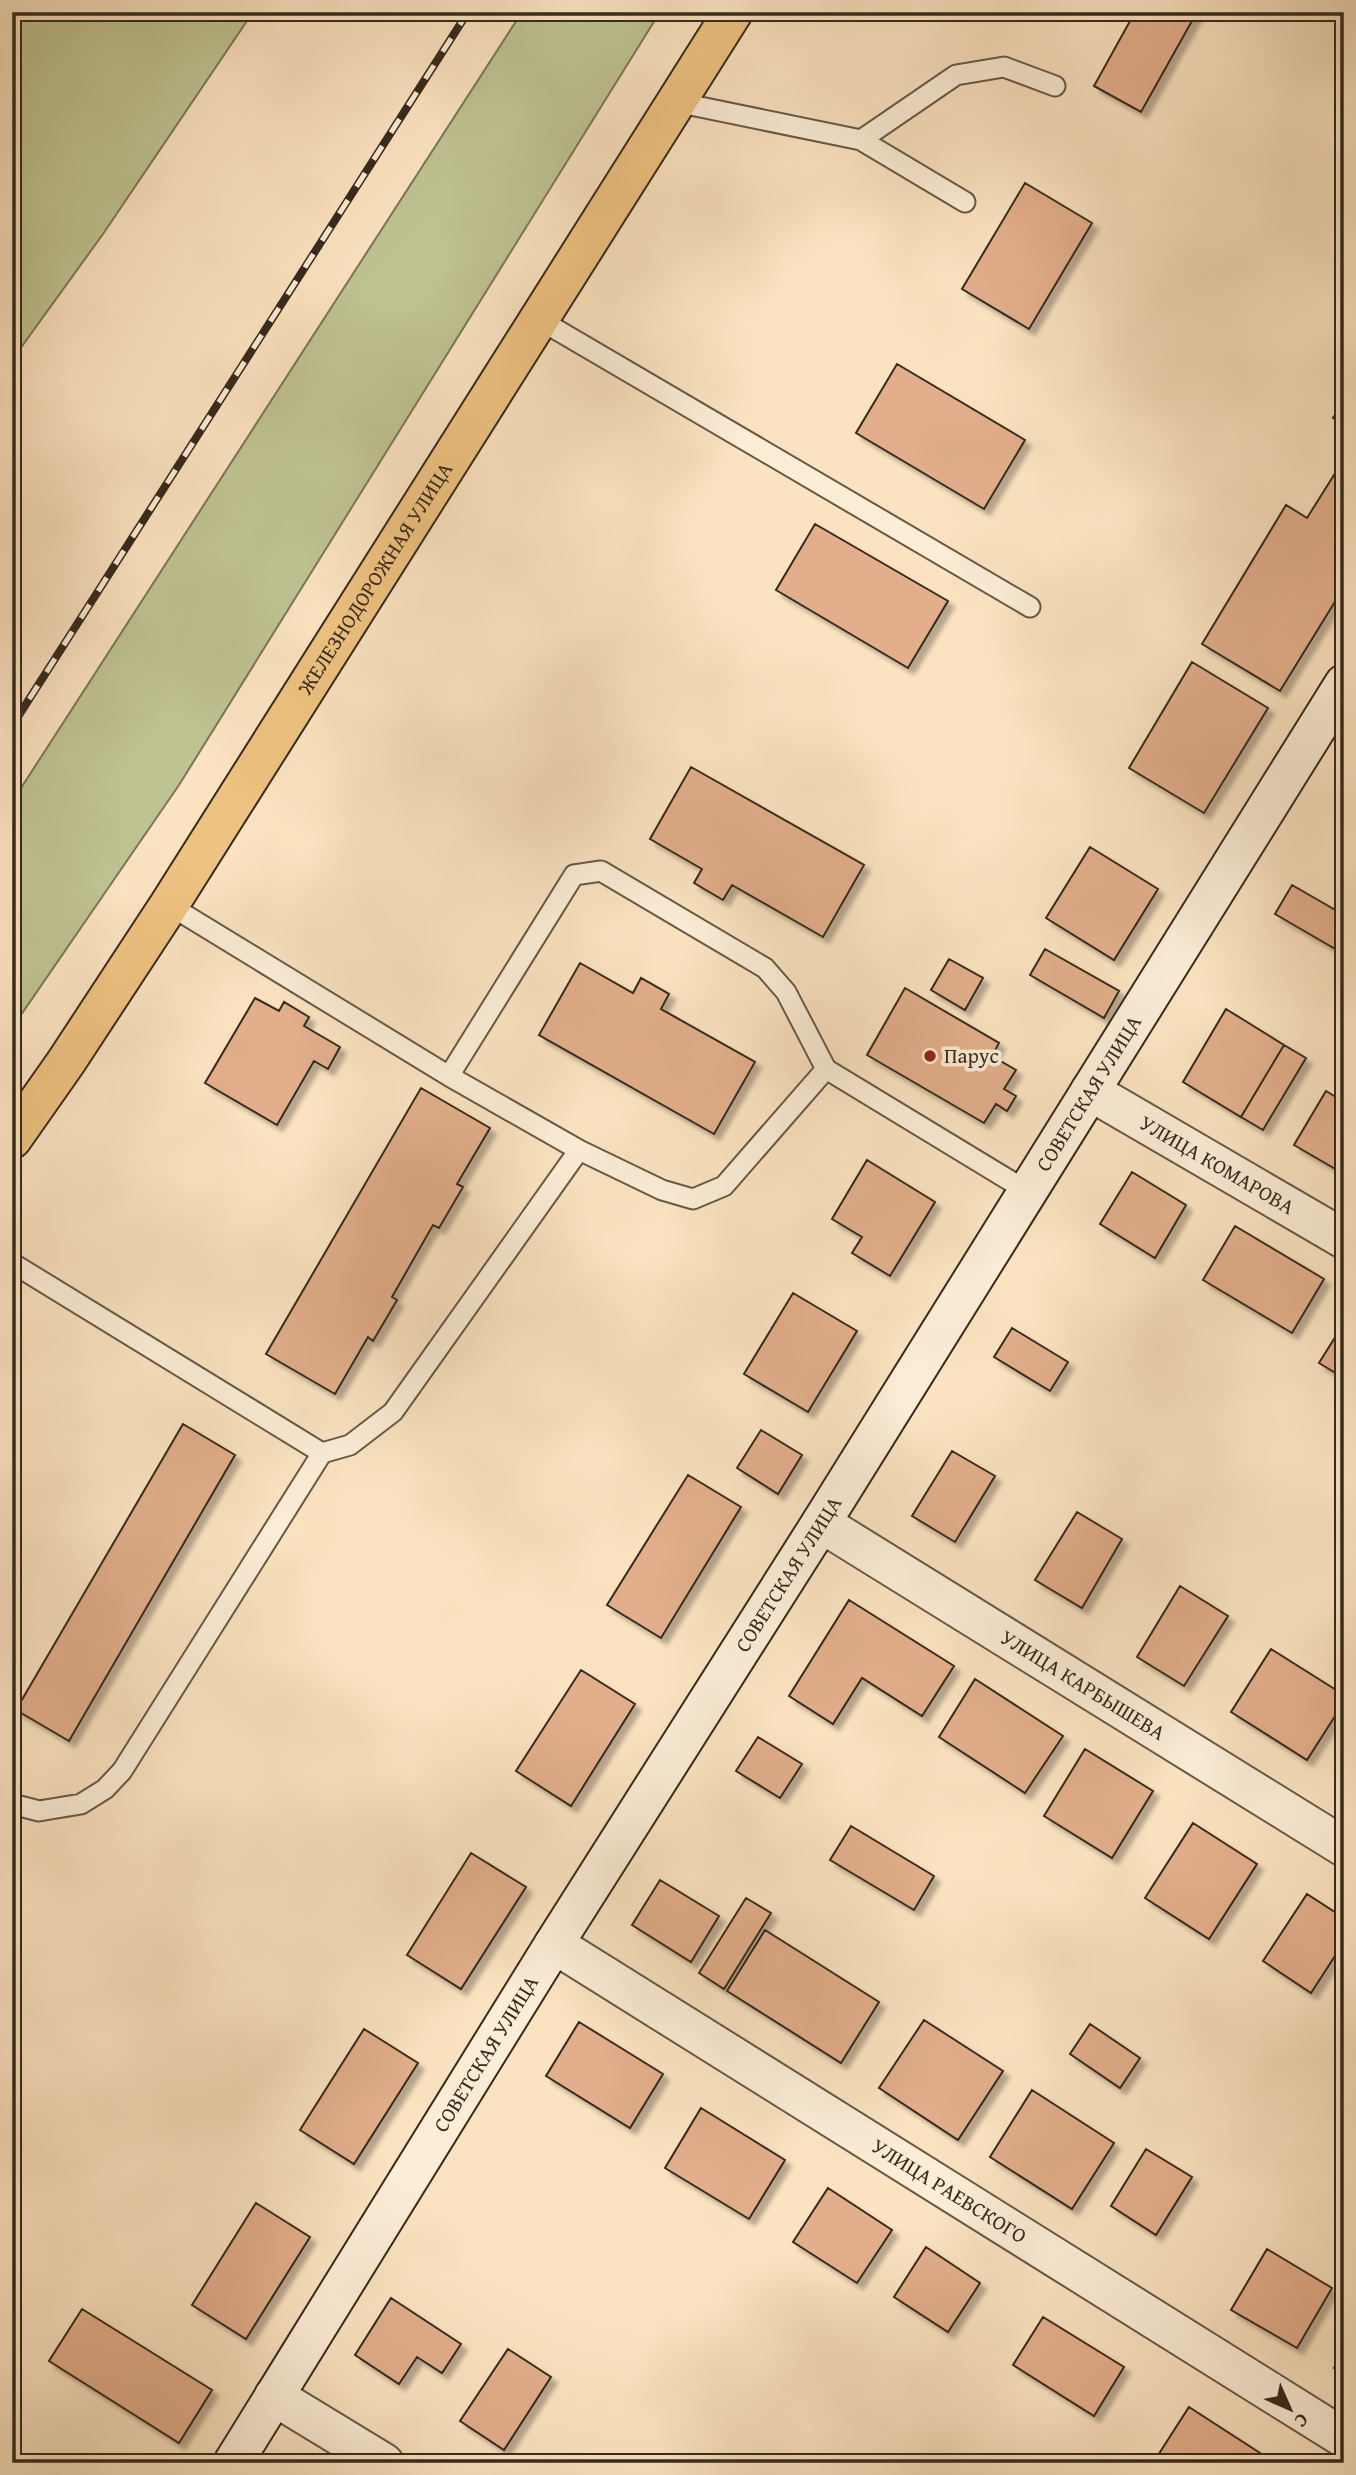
<svg xmlns="http://www.w3.org/2000/svg" width="1356" height="2475" font-family="'Gentium Book Plus',serif">
	<style>
		.green { fill: #bfc392; stroke: #7a7658; stroke-width: 2 }
		.building { fill: #e2ae8b; stroke: #362a1d; stroke-width: 2; filter: url(#shadow) }
		.lines { fill: none; stroke-linecap: round; stroke-linejoin: round }
		.lane-casing { stroke: #675846; stroke-width: 23 }
		.street-casing { stroke: #675846; stroke-width: 42 }
		.secondary-casing { stroke: #362a1d; stroke-width: 42 }
		.primary-casing { stroke: #362a1d; stroke-width: 42 }
		.lane { stroke: #fcedd7; stroke-width: 19 }
		.street { stroke: #fcedd7; stroke-width: 38 }
		.secondary { stroke: #fcedd7; stroke-width: 38 }
		.primary { stroke: #eec280; stroke-width: 38 }
		.rail-casing { stroke: #362a1d; stroke-width: 8 }
		.rail { stroke: #fcedd7; stroke-width: 5; stroke-dasharray: 16; stroke-linecap: butt }
		.poi-dot { fill: #8f2418; stroke: #fcedd7; stroke-width: 2.5 }
		.labels { text-anchor: middle; stroke-width: 7; stroke-linejoin: round; paint-order: stroke }
		.street-label { font-size: 21px; fill: #362a1d; stroke: #fcedd7 }
		.poi-label { font-size: 21px; fill: #362a1d; stroke: #fcedd7; text-anchor: start }
	</style>
	<defs>
		<filter id="shadow"><feDropShadow dx="6" dy="6" stdDeviation="2" flood-color="#0004"/></filter>
	</defs>
	<rect width="100%" height="100%" fill="#fbe3c1"/>
	<filter id="stains"><feTurbulence type="fractalNoise" baseFrequency=".00286" numOctaves="4"/><feColorMatrix values="0 0 0 0 .2 0 0 0 0 .09 0 0 0 0 .02 0 0 0 .5 -.17"/></filter>
	<radialGradient id="worn" r=".72"><stop offset=".6" stop-color="#630" stop-opacity="0"/><stop offset="1" stop-color="#630" stop-opacity=".3"/></radialGradient>
	<path class="green" d="M12,12H253L103,234L12,360Z
		M522,12H660L179,785L12,1028V802Z"/>
	<path class="building" d="M1135,12H1197L1141,112L1094,86Z
		M1025,183L1092,223L1029,329L962,289Z
		M897,364L1025,440L984,509L856,433Z
		M1344,401V424L1333,418Z
		M1344,459V587L1280,691L1202,644L1286,505L1307,518Z
		M815,524L948,601L908,668L776,590Z
		M1192,662L1268,708L1204,813L1129,768Z
		M691,767L864,865L823,937L732,885L723,900L694,883L702,869L650,839Z
		M1090,847L1158,889L1114,960L1046,918Z
		M1292,885L1344,915V954L1275,914Z
		M1045,949L1119,991L1104,1018L1030,975Z
		M949,959L983,978L965,1010L931,990Z
		M580,963L633,993L641,978L669,994L661,1009L755,1062L714,1134L539,1035Z
		M905,988L999,1043L992,1056L1016,1070L1004,1089L1016,1096L1007,1111L996,1104L984,1123L867,1055Z
		M255,998L279,1011L284,1002L309,1017L304,1026L340,1047L328,1069L314,1061L277,1125L205,1083Z
		M1226,1009L1284,1045L1241,1117L1183,1082Z
		M1284,1045L1306,1058L1263,1130L1241,1117Z
		M421,1088L490,1128L457,1184L463,1187L439,1228L433,1225L392,1297L397,1300L373,1341L368,1337L335,1394L266,1354Z
		M1326,1091L1344,1102V1174L1294,1145Z
		M867,1160L935,1202L890,1276L852,1253L862,1237L832,1219Z
		M1132,1172L1186,1205L1155,1258L1100,1224Z
		M1235,1226L1324,1279L1292,1333L1203,1280Z
		M793,1293L857,1331L808,1412L744,1374Z
		M1344,1323V1378L1319,1363Z
		M1012,1328L1068,1362L1050,1391L994,1357Z
		M183,1424L235,1455L69,1741L16,1710Z
		M761,1430L802,1455L778,1494L737,1468Z
		M952,1451L995,1476L955,1542L912,1516Z
		M688,1475L741,1507L661,1638L607,1605Z
		M1077,1512L1122,1539L1082,1608L1035,1580Z
		M1180,1586L1228,1616L1184,1686L1137,1657Z
		M849,1600L954,1666L922,1716L862,1678L833,1724L789,1696Z
		M1271,1649L1344,1695V1702L1307,1760L1231,1712Z
		M581,1670L635,1704L571,1806L516,1771Z
		M975,1679L1063,1736L1025,1793L939,1737Z
		M758,1737L802,1764L780,1798L736,1771Z
		M1085,1749L1153,1791L1112,1858L1044,1816Z
		M1193,1823L1257,1864L1209,1939L1145,1898Z
		M851,1826L934,1876L914,1910L830,1860Z
		M471,1853L526,1887L461,1989L407,1955Z
		M660,1880L719,1916L691,1962L632,1925Z
		M1307,1894L1344,1918V1942L1311,1993L1263,1961Z
		M746,1898L771,1913L724,1989L699,1973Z
		M765,1930L879,2002L841,2063L727,1991Z
		M924,2020L1003,2071L958,2140L879,2088Z
		M579,2022L663,2074L630,2128L546,2076Z
		M1090,2024L1140,2058L1120,2088L1070,2054Z
		M364,2029L418,2063L354,2164L300,2130Z
		M1032,2090L1114,2143L1072,2209L990,2157Z
		M701,2108L785,2160L749,2219L665,2168Z
		M1146,2149L1192,2177L1156,2235L1111,2206Z
		M828,2188L892,2230L857,2283L793,2242Z
		M256,2203L310,2237L246,2339L192,2305Z
		M926,2247L980,2283L948,2332L894,2297Z
		M1267,2249L1332,2288L1297,2348L1231,2310Z
		M391,2298L461,2344L442,2373L417,2357L399,2384L355,2355Z
		M82,2309L212,2390L179,2443L49,2361Z
		M1043,2317L1124,2367L1094,2416L1013,2365Z
		M508,2349L551,2377L504,2450L460,2421Z
		M1344,2352V2374L1334,2368Z
		M1189,2407L1260,2453L1254,2463H1153Z"/>
	<g class="lines">
		<g class="lane-casing">
			<path id="lane" d="M676,102L861,140L965,202
				M861,140L956,75L1004,67L1055,86
				M540,320L1030,607
				M169,905L449,1076L579,1150L393,1412L350,1445L322,1453
				M449,1076L574,875L601,871L765,968L786,992L826,1069L1027,1191
				M579,1150L662,1190L693,1199L724,1186L826,1069
				M12,1263L322,1453L122,1771L105,1789L81,1804L39,1811L12,1804"/>
		</g>
		<g class="street-casing">
			<g id="street">
				<path id="s1" d="M1090,1091L1344,1239"/>
				<path id="s2" d="M821,1523L1344,1847"/>
				<path id="s3" d="M554,1944L1344,2438"/>
				<path d="M274,2396L384,2463"/>
			</g>
		</g>
		<g class="secondary-casing">
			<g id="secondary">
				<path id="s4" d="M233,2463L554,1944L821,1523L1344,684"/>
			</g>
		</g>
		<g class="primary-casing">
			<g id="primary">
				<path id="s5" d="M12,1139L66,1062L169,905L733,12"/>
			</g>
		</g>
		<use href="#lane" class="lane"/>
		<use href="#street" class="street"/>
		<use href="#secondary" class="secondary"/>
		<use href="#primary" class="primary"/>
		<g class="rail-casing">
			<path id="rail" d="M12,726L468,12"/>
		</g>
		<use href="#rail" class="rail"/>
	</g>
	<circle class="poi-dot" cx="930" cy="1056" r="7"/>
	<g class="labels">
		<g class="street-label">
			<text dy="7" stroke="none"><textPath href="#s5" startOffset="668">ЖЕЛЕЗНОДОРОЖНАЯ УЛИЦА</textPath></text>
			<text dy="7" stroke="none"><textPath href="#s4" startOffset="1615">СОВЕТСКАЯ УЛИЦА</textPath></text>
			<text dy="7" stroke="none"><textPath href="#s1" startOffset="147">УЛИЦА КОМАРОВА</textPath></text>
			<text dy="7" stroke="none"><textPath href="#s4" startOffset="1048">СОВЕТСКАЯ УЛИЦА</textPath></text>
			<text dy="7" stroke="none"><textPath href="#s2" startOffset="308">УЛИЦА КАРБЫШЕВА</textPath></text>
			<text dy="7" stroke="none"><textPath href="#s4" startOffset="481">СОВЕТСКАЯ УЛИЦА</textPath></text>
			<text dy="7" stroke="none"><textPath href="#s3" startOffset="466">УЛИЦА РАЕВСКОГО</textPath></text>
		</g>
		<g class="poi-label">
			<text x="944" y="1063">Парус</text>
		</g>
	</g>
	<rect width="1356" height="2475" fill="none" stroke="#fbe3c1" stroke-width="42"/>
	<rect x="14" y="14" width="1328" height="2447" fill="none" stroke="#362a1d" stroke-width="3.5"/>
	<rect x="21" y="21" width="1314" height="2433" fill="none" stroke="#362a1d" stroke-width="2"/>
	<g transform="translate(1290 2409) rotate(135)" stroke="#fcedd7" stroke-width="5" paint-order="stroke">
	<path d="M0-5L12 26L0 18L-12 26Z" fill="#362a1d"/>
	<text y="-10" font-size="19" font-weight="bold" text-anchor="middle" fill="#362a1d">С</text>
	</g>
	<rect width="100%" height="100%" filter="url(#stains)"/>
	<rect width="100%" height="100%" fill="url(#worn)"/>
</svg>
